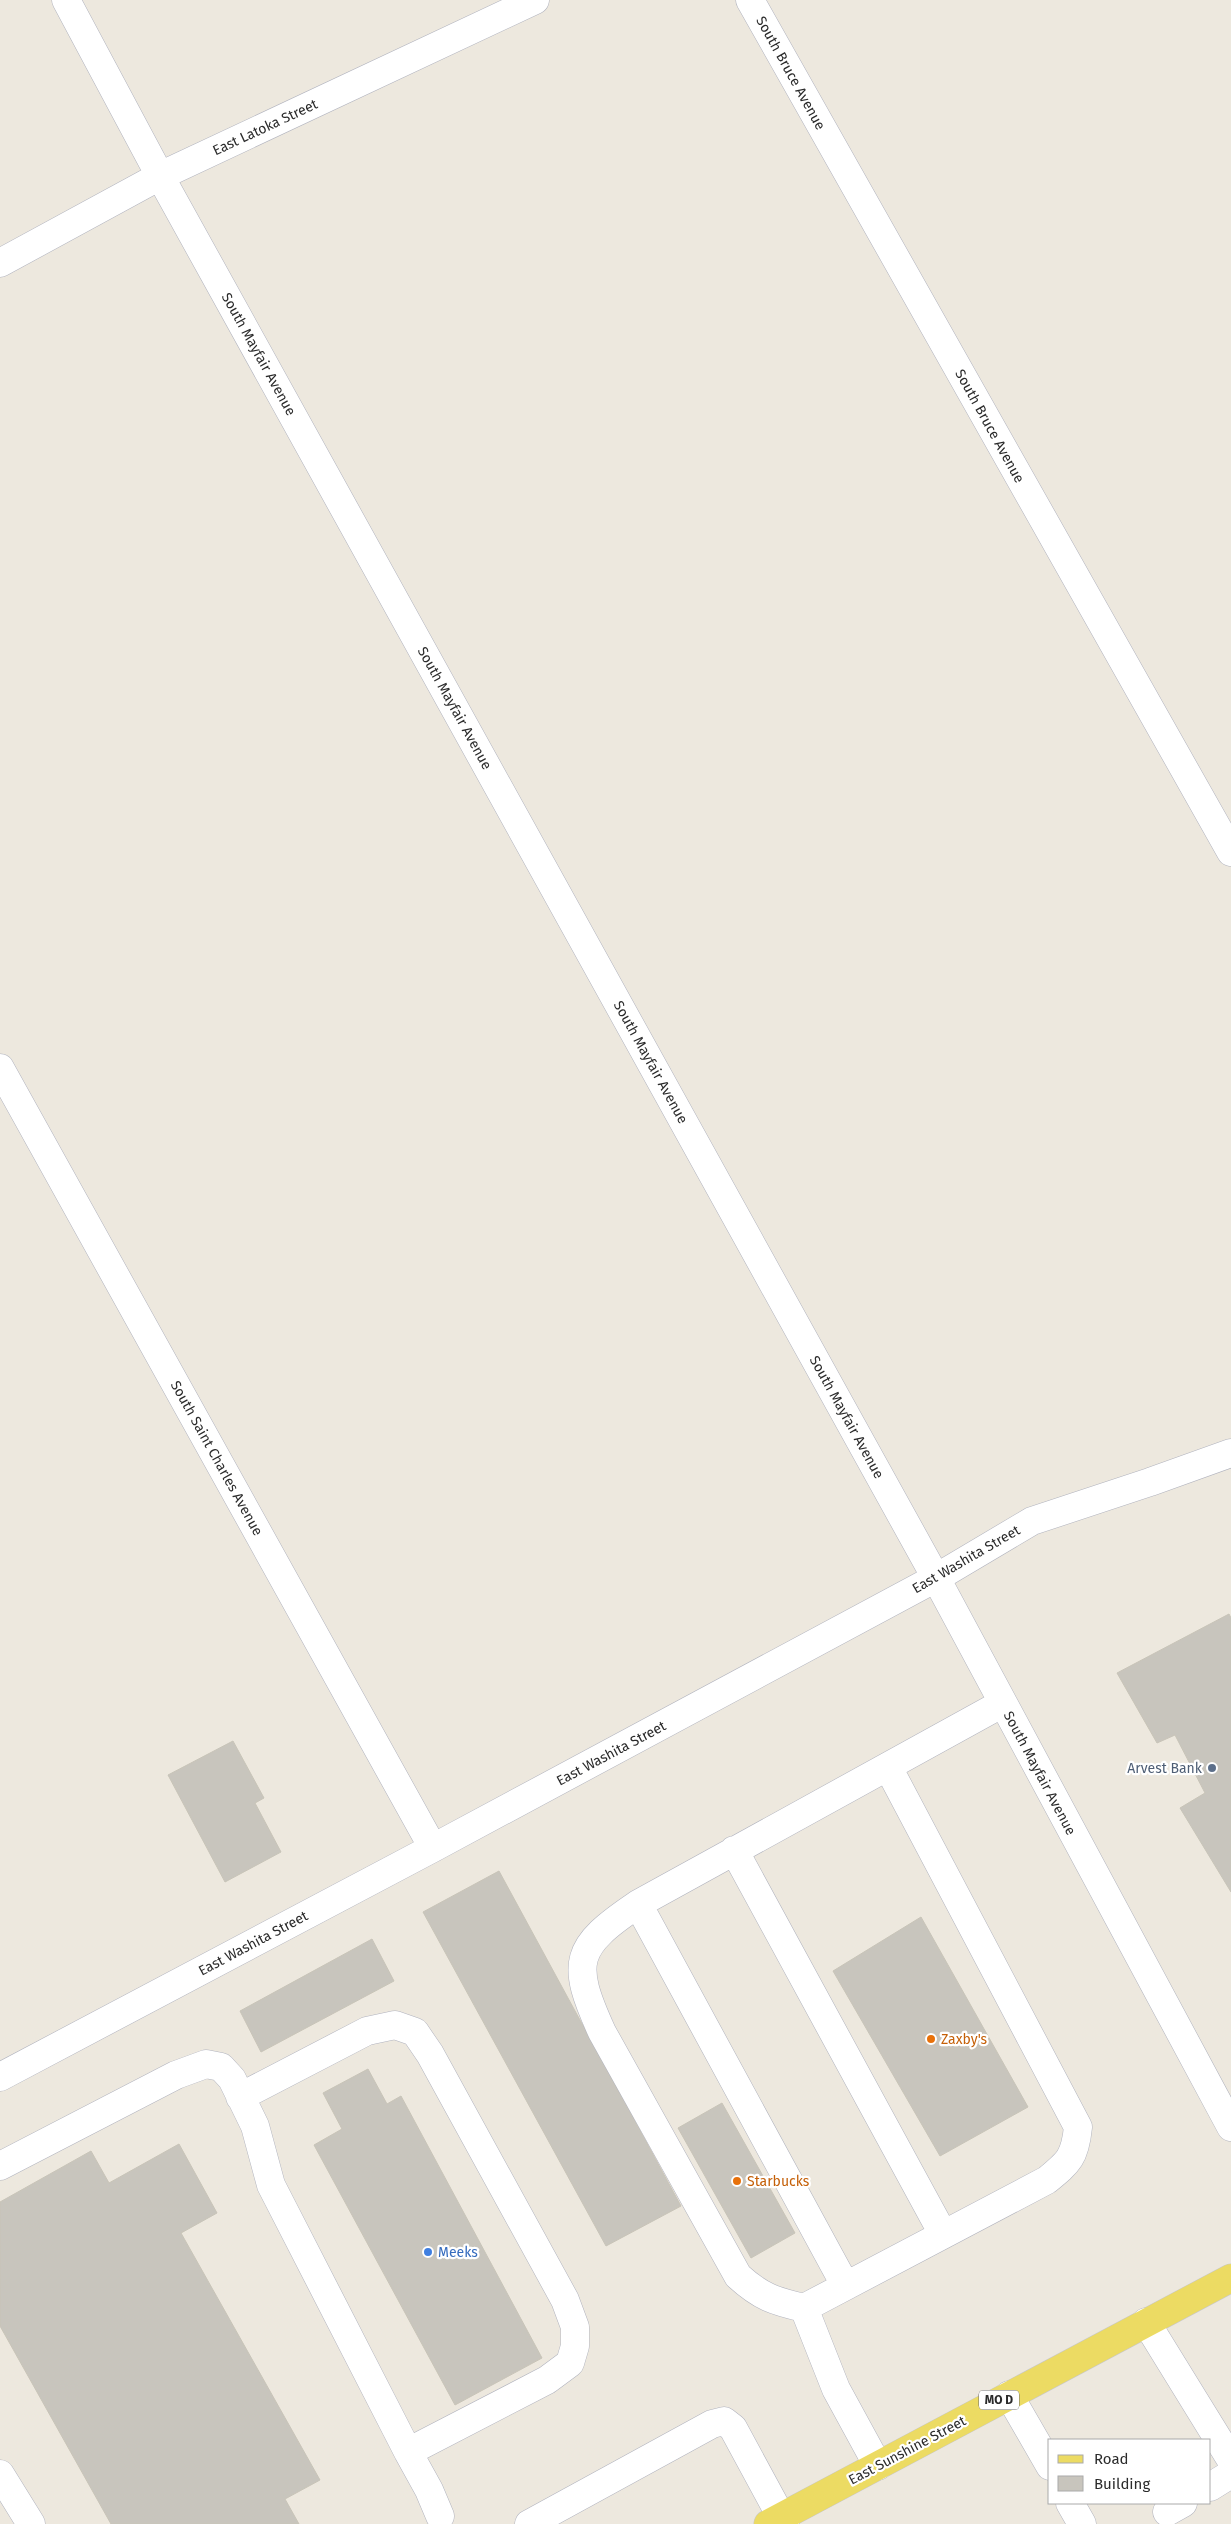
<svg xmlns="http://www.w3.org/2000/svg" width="1231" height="2524" font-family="'Fira Sans',sans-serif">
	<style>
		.building { fill: #c8c5bd; stroke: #c8c4b8 }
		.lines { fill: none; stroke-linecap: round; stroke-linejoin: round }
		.minor-casing { stroke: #b1b3be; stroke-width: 29 }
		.major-casing { stroke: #c8c8c8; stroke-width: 29 }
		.minor { stroke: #fff; stroke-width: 28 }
		.major { stroke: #ecdb63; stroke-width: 28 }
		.service-dot { fill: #5c6f8a; stroke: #fff; stroke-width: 2 }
		.food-dot { fill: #e8710a; stroke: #fff; stroke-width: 2 }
		.shop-dot { fill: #3f7fe0; stroke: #fff; stroke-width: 2 }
		.labels { text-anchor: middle; stroke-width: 4.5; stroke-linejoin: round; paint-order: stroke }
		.shield { fill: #fff; stroke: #6b6b6b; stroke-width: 1 }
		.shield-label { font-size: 12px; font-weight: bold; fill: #2b2b2b }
		.street-label { font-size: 14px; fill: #2b2b2b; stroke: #fff }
		.service-label { font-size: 14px; fill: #4e5e75; stroke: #fff; text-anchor: end }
		.food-label { font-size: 14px; fill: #c56008; stroke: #fff; text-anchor: start }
		.shop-label { font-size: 14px; fill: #366cbe; stroke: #fff; text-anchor: start }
	</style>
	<rect width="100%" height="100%" fill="#ede8de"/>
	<path class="building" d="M1229,1614L1231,1618V1892L1180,1808L1205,1793L1175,1735L1157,1743L1117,1673Z
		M233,1741L264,1798L255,1803L281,1852L225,1882L168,1775Z
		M499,1871L681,2206L606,2246L423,1912Z
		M921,1917L1028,2107L940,2156L833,1971Z
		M372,1939L394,1981L261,2052L240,2011Z
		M368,2069L387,2104L401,2096L542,2358L455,2405L314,2145L342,2129L323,2093Z
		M722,2103L795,2233L751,2258L678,2128Z
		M179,2144L217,2213L181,2233L320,2480L285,2499L299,2524H111L0,2326V2202L91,2151L109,2183Z"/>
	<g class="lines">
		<g class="minor-casing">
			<path id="minor" d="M66,0L160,176L936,1578L1231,2127
				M750,0L1231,852
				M0,263L160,176L535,0
				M0,1068L433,1848
				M734,1850L943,2234
				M638,1904L845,2285
				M0,2077L433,1848L936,1578L1032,1521L1150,1482L1231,1453
				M0,2166L176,2075L206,2064L221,2067L232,2079L255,2126L271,2185L408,2452L547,2380L570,2363L575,2346V2327L565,2300L430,2054L415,2032L395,2025L367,2031L240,2097
				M804,2308C774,2301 761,2297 738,2276L602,2032C570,1962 574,1947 638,1904L1003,1703
				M1146,2322L1231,2460
				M1009,2395L1050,2466
				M408,2452L429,2490L440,2516
				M878,2466L836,2389L804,2308L1047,2180C1069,2162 1075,2157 1078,2127L888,1767
				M0,2474L31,2524
				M1210,2487L1231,2474
				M1070,2503L1082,2524
				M1167,2512L1183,2503
				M529,2524L712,2424L724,2421L733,2428L785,2524"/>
		</g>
		<g class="major-casing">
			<path id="major" d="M768,2524L1231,2278"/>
		</g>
		<use href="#minor" class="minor"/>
		<use href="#major" class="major"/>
	</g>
	<circle class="service-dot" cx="1212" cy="1768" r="5"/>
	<g class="food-dot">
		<circle cx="931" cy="2039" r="5"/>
		<circle cx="737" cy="2181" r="5"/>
	</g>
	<circle class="shop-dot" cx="428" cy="2252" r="5"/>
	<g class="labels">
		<rect class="shield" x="979" y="2390.5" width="40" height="19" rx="4"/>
		<g class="shield-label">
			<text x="999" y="2404">MO D</text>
		</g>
		<g class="street-label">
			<text transform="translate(791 73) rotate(61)" y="5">South Bruce Avenue</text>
			<text transform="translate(265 127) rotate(-25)" y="5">East Latoka Street</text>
			<text transform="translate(259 354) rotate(61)" y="5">South Mayfair Avenue</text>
			<text transform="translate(990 426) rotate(61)" y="5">South Bruce Avenue</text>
			<text transform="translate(455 708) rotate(61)" y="5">South Mayfair Avenue</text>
			<text transform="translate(651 1062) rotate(61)" y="5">South Mayfair Avenue</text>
			<text transform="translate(847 1417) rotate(61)" y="5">South Mayfair Avenue</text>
			<text transform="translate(217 1458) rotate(61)" y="5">South Saint Charles Avenue</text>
			<text transform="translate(966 1559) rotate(-30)" y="5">East Washita Street</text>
			<text transform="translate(611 1753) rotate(-28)" y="5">East Washita Street</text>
			<text transform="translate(1040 1773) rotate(62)" y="5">South Mayfair Avenue</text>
			<text transform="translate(253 1943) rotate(-28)" y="5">East Washita Street</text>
			<text transform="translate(907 2450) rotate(-28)" y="5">East Sunshine Street</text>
		</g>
		<g class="service-label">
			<text x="1202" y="1773">Arvest Bank</text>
		</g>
		<g class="food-label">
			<text x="941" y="2044">Zaxby's</text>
			<text x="747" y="2186">Starbucks</text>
		</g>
		<g class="shop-label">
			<text x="438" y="2257">Meeks</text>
		</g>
	</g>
	<rect x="1048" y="2439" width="162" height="65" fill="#ffffff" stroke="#aaaaaa"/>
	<rect x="1058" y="2455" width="25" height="8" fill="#ecdb63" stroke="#aaaaaa"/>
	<text x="1094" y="2464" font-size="15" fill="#2b2b2b">Road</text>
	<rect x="1058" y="2476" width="25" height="15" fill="#c8c5bd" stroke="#aaaaaa"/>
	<text x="1094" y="2489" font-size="15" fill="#2b2b2b">Building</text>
</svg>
